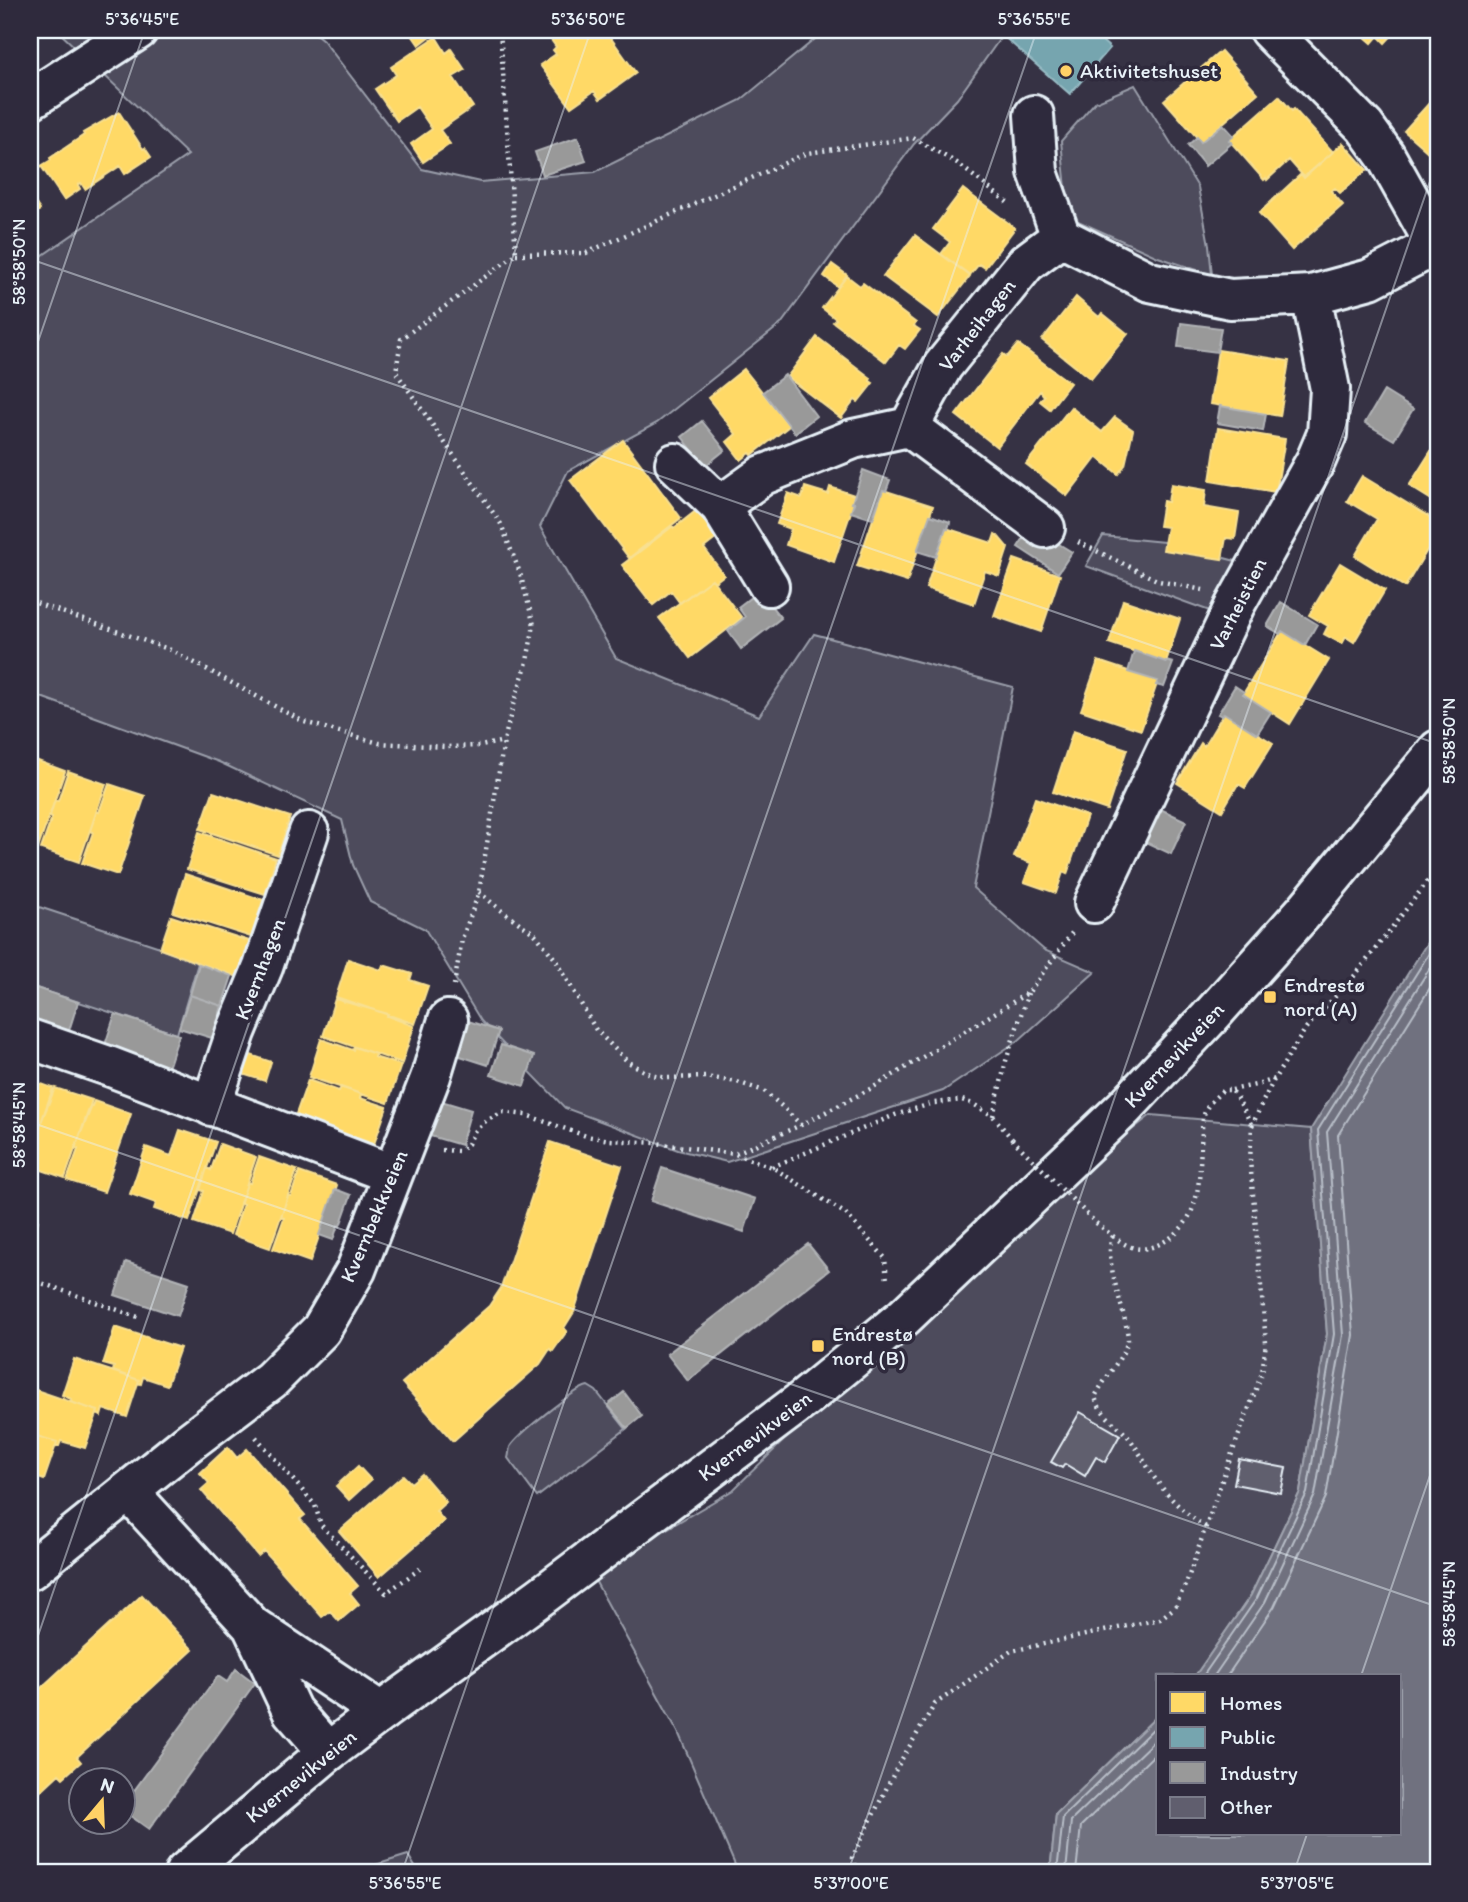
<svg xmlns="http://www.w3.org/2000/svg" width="1468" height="1902" font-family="Itim,sans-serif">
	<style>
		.green { fill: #4d4b5c; stroke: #9a9eaa; stroke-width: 2 }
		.water { fill: #70717f; stroke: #a0a4af; stroke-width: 2 }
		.homes { fill: #ffd966; stroke: #f8e092; stroke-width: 2 }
		.public { fill: #76a5af; stroke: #98bcc5; stroke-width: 2 }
		.industry { fill: #999; stroke: #b1b3b6; stroke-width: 2 }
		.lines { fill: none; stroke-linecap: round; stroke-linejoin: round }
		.shore { stroke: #b8bec8; stroke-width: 2 }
		.building { fill: #605e6e; stroke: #e8f1f8; stroke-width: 2 }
		.minor-casing { stroke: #e8f1f8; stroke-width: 44 }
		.major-casing { stroke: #e8f1f8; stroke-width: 44 }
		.path { stroke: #e8f1f8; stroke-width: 4.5; stroke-dasharray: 2 5; stroke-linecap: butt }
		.minor { stroke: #2f2a3d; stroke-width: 38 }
		.major { stroke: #2f2a3d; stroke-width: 38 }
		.path-bridge { stroke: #e8f1f8; stroke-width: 4.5; stroke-dasharray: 2 5; stroke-linecap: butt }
		.ticks { fill: none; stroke: #e8f1f8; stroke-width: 2; stroke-opacity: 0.45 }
		.poi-dot { fill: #ffd166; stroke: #2f2a3d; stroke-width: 2.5 }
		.labels { text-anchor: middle; stroke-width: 7; stroke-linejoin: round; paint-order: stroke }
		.poi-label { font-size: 21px; fill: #e8f1f8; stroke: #2f2a3d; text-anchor: start }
		.street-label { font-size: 21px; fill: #e8f1f8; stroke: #2f2a3d }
		.neatline { fill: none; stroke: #e8f1f8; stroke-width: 2.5 }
		.ticks-label { font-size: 18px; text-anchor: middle; fill: #e8f1f8 }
	</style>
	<rect width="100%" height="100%" fill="#363244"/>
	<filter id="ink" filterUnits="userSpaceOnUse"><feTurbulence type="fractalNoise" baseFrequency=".0143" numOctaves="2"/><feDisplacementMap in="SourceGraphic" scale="14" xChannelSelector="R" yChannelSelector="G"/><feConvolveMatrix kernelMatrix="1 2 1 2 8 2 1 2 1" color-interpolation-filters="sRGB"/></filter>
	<g filter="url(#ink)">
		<path class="green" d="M57,30H311L323,40L422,169L480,182L595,172L741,100L826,30H1006L957,99L914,144L781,324L657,423L568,471L540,527L616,658L759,716L814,634L1013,687L973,888L1044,950L1095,972L1019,1040L943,1091L727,1162L678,1150L565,1108L481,1021L425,929L370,902L353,865L342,820L219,762L30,693V264L188,155Z
			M1135,85L1198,187L1209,245L1212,275L1158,257L1069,217L1061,141L1095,102Z
			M1103,536L1164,542L1258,567L1229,618L1086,566Z
			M30,904L160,947V949L198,963L177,1034L30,986Z
			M1151,1115L1311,1129L1327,1334L1300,1492L1251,1595L1195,1676H1158V1715L1056,1814L1050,1872H738L678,1732L592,1575L607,1564L733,1490L815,1410L1060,1186Z
			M588,1386L596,1391L626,1429L537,1497L508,1458C509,1455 509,1451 510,1447C516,1436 575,1388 588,1386Z
			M408,1855L418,1872H353Z"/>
		<path class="water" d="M1438,929V1872H1050L1056,1814L1158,1715V1834H1400V1676H1195L1251,1595L1300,1492L1327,1334L1311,1129L1430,938Z"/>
		<path class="homes" d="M413,30H428L432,35L419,45L410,32Z
			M544,30H605L636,73L600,99L594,91L571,107L540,65L556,54L553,50L556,47Z
			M1357,30H1397L1385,43L1378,36L1372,43Z
			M436,37L446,53L451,49L465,70L453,77L473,107L440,130L450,144L423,162L411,144L432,129L417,107L397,121L375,89L396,75L391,67Z
			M1221,51L1258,93L1201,142L1164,100Z
			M1438,93V161L1404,131Z
			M1279,96L1292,111L1294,109L1333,152L1304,177L1289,160L1267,180L1266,178L1264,180L1229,140Z
			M119,112L143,149L145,148L151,157L125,174L120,166L85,189L81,183L78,185L80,189L64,200L41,166L51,160L50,158L84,135L83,133Z
			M1343,143L1367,170L1340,193L1335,188L1331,191L1343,205L1292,250L1259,213L1301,174L1304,178Z
			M963,189L1015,228L985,268L979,264L970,275L941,254L950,242L933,229Z
			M31,197L40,210L30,217V198Z
			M915,235L970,276L938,317L883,276Z
			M832,264L847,275L838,287L824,276Z
			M847,276L860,286L863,283L916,323L914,326L920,330L905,349L899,345L886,362L833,322L836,319L822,308Z
			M1076,297L1099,317L1102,313L1128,334L1091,379L1042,340Z
			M817,337L871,378L870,381L873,383L858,402L855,400L841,418L787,377Z
			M1018,344L1070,383L1050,409L1040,401L1044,396L1040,391L997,447L956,415L1003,354L1007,357Z
			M1218,350L1289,361L1280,416L1210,404Z
			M744,369L789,426L752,455L750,453L741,460L727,442L736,434L708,398Z
			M1071,407L1102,432L1115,417L1133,430L1125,465L1118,474L1097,457L1067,496L1026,464Z
			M1218,428L1285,439L1276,492L1210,481Z
			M623,440L681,518L629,558L570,480Z
			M1438,440V504L1409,486Z
			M1362,476L1438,522V532L1405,587L1355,556L1377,519L1347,501Z
			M1171,484L1206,490L1204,507L1239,513L1235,539L1226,538L1222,559L1163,550L1167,527L1159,526L1163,501L1168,502Z
			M805,487L828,494L830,487L854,495L852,503H854L834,562L786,545L791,529L777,524L788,493L802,498Z
			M883,490L933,506L907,582L857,566Z
			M697,510L718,537L704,548L724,575L715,582L712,579L680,603L671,591L653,605L622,565L673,526L674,528Z
			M946,528L992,543L995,534L998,536L1008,548L999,576L985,571L974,604L926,588Z
			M1014,559L1060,575L1041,632L994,616Z
			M1340,563L1385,590L1354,642L1346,637L1342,644L1324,634L1328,626L1309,615Z
			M712,579L742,618L690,658L659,618Z
			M1123,600L1180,619L1166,662L1109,643Z
			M1282,631L1329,660L1290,724L1243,694Z
			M1098,661L1158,681L1141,730L1081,710Z
			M1224,713L1273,743L1245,788L1238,784L1222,811L1177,783L1201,743L1204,746Z
			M1073,731L1127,749L1107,810L1053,792Z
			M30,758L65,771L38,848L30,845Z
			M68,771L106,784L79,862L41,849L52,817L50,816L55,800L58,801Z
			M109,784L145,796L118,875L82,863L93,832L90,831L97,811L99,812Z
			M213,792L290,817L278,855L200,829Z
			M1035,798L1087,816L1067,874L1063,872L1056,893L1024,882L1031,863L1014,857Z
			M199,832L276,858L265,894L187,869Z
			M185,874L263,900L251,937L173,912Z
			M171,916L249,941L238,977L160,949Z
			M348,959L381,970L383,965L412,974L410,980L428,986L415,1024L336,997Z
			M335,999L388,1014L387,1016L414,1026L402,1063L323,1036Z
			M321,1039L353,1050L354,1047L375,1054L374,1057L401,1065L388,1103L309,1077Z
			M242,1052L271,1062L265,1081L236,1072Z
			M30,1080L53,1088L30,1154Z
			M308,1080L339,1091L341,1087L361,1094L360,1098L387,1107L374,1144L295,1117Z
			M55,1088L92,1100L65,1178L30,1166V1160L38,1136L36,1135Z
			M94,1101L131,1114L104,1192L67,1180L78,1149L75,1148Z
			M180,1130L216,1142L189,1221L154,1209L156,1203L130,1194L146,1147L171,1156Z
			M550,1142L622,1166L574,1312L564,1328L567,1331L553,1351L550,1349L540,1364L453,1441L402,1383L489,1306L501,1288Z
			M220,1144L256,1157L230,1234L194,1222L204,1191L200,1190L207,1168L211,1170Z
			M259,1157L297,1170L270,1248L233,1235L243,1204L240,1203L248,1182L250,1183Z
			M299,1172L337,1185L310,1262L273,1249L284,1218L281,1217L288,1195L291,1196Z
			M115,1327L180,1348L167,1385L143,1377L141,1384L138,1383L139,1380L113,1371L114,1367L103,1364Z
			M74,1359L139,1380L127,1417L103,1409L101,1416L97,1414L98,1411L70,1402L71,1399L62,1395Z
			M33,1389L98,1411L85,1448L61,1441L59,1446H56L57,1442L30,1434V1399Z
			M30,1434L57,1442L44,1480L30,1475Z
			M228,1447L237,1458L247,1449L305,1515L300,1519L358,1586L350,1593L359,1604L339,1621L330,1611L322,1617L264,1551L258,1556L201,1490L209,1483L200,1473Z
			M358,1466L371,1480L349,1500L336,1486Z
			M422,1474L446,1502L436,1511L444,1521L379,1577L339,1531L403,1475L411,1483Z
			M142,1595L193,1650L77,1757L81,1762L63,1778L59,1774L30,1801V1710L34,1706L30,1701V1698Z"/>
		<path class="public" d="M1007,30H1090L1110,48L1070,94L1002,35Z"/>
		<path class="industry" d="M1223,124L1234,136L1229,140L1232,143L1205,166L1188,145L1197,137L1201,142Z
			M578,137L586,161L543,175L535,152Z
			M1181,323L1221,328L1217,352L1178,347Z
			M785,375L816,416L795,433L763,392Z
			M1384,391L1413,409L1394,440L1365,423Z
			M1220,406L1266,414L1263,431L1217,423Z
			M702,421L725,450L705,466L682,437Z
			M863,470L890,480L886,491L883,490L873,519L851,512L854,503H852Z
			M930,515L950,522L948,529L946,528L936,557L917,551Z
			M1031,527L1072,552L1058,573L1018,547Z
			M759,591L781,618L741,649L728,631L745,617L738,607Z
			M1281,602L1317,624L1305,645L1282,631L1280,634L1267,626Z
			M1134,651L1166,662V661L1173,663L1164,687L1156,685L1158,681L1128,672Z
			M1235,686L1244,692L1243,694L1271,712L1257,734L1224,713L1222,716L1218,714Z
			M1154,806L1186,821L1171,854L1139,839Z
			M199,964L232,976L222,1006L190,995Z
			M30,986L78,1002L67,1037L30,1025Z
			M190,995L222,1006L212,1038L179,1028Z
			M115,1014L179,1035L168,1068L104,1048Z
			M465,1020L499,1031L488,1065L454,1054Z
			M501,1045L534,1056L524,1086L491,1075Z
			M438,1100L471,1110L461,1145L427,1135Z
			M662,1168L755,1199L744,1232L651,1201Z
			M335,1189L351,1195L340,1226L338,1225L333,1240L319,1235Z
			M30,1219L38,1221L31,1244H30Z
			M808,1244L829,1270L688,1381L667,1354Z
			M126,1262L189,1283L178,1316L115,1295Z
			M624,1392L642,1416L627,1428L608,1405Z
			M236,1669L255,1683L149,1829L122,1810V1807L218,1676L227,1682Z"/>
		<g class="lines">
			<path class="shore" d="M1203,1676L1257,1598L1307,1493L1334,1334L1318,1130L1438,939
				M1214,1676L1265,1602L1315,1495L1343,1335L1327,1132L1438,955
				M1227,1676L1274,1607L1326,1497L1353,1335L1338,1135L1438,975
				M1057,1872L1063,1817L1158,1724
				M1066,1872L1071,1821L1158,1737
				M1076,1872L1081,1826L1158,1751"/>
		</g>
		<path class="building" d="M1080,1412L1120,1435L1105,1462L1096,1457L1085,1476L1065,1464L1062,1468L1051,1462Z
			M1239,1459L1286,1468L1281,1493L1234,1484Z"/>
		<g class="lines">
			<g class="minor-casing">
				<path id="minor" d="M1269,30L1365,127L1385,155L1436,246
					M30,100L138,30
					M1034,115L1038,172L1061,237
					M909,427L943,366L1026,263L1061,237L1150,282L1230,299L1311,295L1370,279L1438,244
					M675,463L720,506L769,586
					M720,506L763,475L853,439L909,427L1045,528
					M1094,903L1235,605L1316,460L1327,434L1330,389L1311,295
					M30,1039L111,1067L392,1174
					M211,1106L236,1032L263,967L309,832
					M129,1492L252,1626L381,1712
					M30,1570L188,1443L271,1380L321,1330L356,1270L431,1076L448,1020
					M252,1626L292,1711L328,1752"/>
			</g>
			<g class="major-casing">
				<path id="major" d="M185,1872L328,1752L381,1712L540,1597L804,1399L904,1317L1124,1108L1209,1018L1303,913L1438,750"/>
			</g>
			<path class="path" d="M516,254L586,253L807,153L913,138L957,163L1008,203
				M1078,542L1159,581L1203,590
				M30,601L171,650L304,722L379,743L445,747L481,746L504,741
				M479,892L498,908L535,934L556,960L596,1030L628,1062L652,1075L667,1078L706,1077L737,1082L764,1091L785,1109L801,1125
				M454,985L462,939L479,892L504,741L513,705L526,666L534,625L520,573L501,524L396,372L401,339L516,254L500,30
				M1232,1090L1260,1084L1275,1079
				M993,1116L1006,1061L1028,993
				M442,1150L458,1151L468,1144L475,1130L486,1121L503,1112L526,1115L586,1136L610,1140L656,1143L735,1154L772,1167L846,1214L885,1258L887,1281
				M736,1153L801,1125L872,1088L1029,992L1074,930
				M772,1167L895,1115L934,1103L962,1100L975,1105L993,1116L1012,1139
				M1096,1223C1122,1242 1134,1260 1167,1240C1205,1216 1198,1171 1202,1132C1202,1123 1203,1113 1208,1106C1212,1100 1218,1095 1223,1090H1232L1243,1108L1252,1126
				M1113,1236C1101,1258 1128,1314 1128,1341C1121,1361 1105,1377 1095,1397C1100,1415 1119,1425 1130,1439C1139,1451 1146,1465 1154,1477C1168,1497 1185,1514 1206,1527
				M30,1279L138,1317
				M256,1437L315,1505L321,1525L386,1593L421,1568
				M857,1872L852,1858L897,1767L935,1704L1011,1651L1160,1619L1175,1607L1187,1581L1225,1472L1262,1373L1266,1343L1250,1160L1252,1126L1263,1101L1275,1078L1306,1028L1356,974L1438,868"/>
			<use href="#minor" class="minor"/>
			<use href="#major" class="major"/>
			<path class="path-bridge" d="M1012,1139L1096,1223"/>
		</g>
	</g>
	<path class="ticks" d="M30,259L1438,744M30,365L145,30M30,1122L1438,1607M30,1659L591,30M1361,1676L1438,1452M402,1872L1037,30M848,1872L1438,158M1294,1872L1307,1834"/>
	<g class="poi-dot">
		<circle cx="1066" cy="71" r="7"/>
		<rect x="1263" y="990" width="14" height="14" rx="3.5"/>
		<rect x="811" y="1339" width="14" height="14" rx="3.5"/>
	</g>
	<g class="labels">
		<g class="poi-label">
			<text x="1080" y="78">Aktivitetshuset</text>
			<text x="1284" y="992">Endrestø<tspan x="1284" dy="24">nord (A)</tspan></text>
			<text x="832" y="1341">Endrestø<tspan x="832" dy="24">nord (B)</tspan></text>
		</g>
		<g class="street-label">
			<text transform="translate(977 325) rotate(-52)" y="7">Varheihagen</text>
			<text transform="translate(1238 604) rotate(-63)" y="7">Varheistien</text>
			<text transform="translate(260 969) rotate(-69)" y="7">Kvernhagen</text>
			<text transform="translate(1174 1055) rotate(-47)" y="7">Kvernevikveien</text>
			<text transform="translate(374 1216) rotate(-67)" y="7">Kvernbekkveien</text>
			<text transform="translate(755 1436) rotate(-37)" y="7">Kvernevikveien</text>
			<text transform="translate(301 1776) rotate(-39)" y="7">Kvernevikveien</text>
		</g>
	</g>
	<rect width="1468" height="1902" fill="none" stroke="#2f2a3d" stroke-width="77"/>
	<rect x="1156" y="1674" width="245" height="161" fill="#2f2a3d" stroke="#797a88" stroke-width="2"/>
	<rect x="1170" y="1692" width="35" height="21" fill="#ffd966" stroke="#797a88" stroke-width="2"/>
	<text x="1220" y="1710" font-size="21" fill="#e8f1f8">Homes</text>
	<rect x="1170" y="1727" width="35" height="21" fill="#76a5af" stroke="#797a88" stroke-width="2"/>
	<text x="1220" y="1744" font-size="21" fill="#e8f1f8">Public</text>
	<rect x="1170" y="1762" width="35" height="21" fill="#999999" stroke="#797a88" stroke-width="2"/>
	<text x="1220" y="1780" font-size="21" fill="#e8f1f8">Industry</text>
	<rect x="1170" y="1797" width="35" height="21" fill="#605e6e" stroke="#797a88" stroke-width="2"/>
	<text x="1220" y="1814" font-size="21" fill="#e8f1f8">Other</text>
	<g transform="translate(102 1801) rotate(19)"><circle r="33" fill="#2f2a3d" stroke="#797a88" stroke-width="2"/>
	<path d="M0-5L12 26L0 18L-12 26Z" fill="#ffd166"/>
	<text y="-10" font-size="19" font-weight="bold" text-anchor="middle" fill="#e8f1f8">N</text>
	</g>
	<rect x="38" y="38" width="1392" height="1826" class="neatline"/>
	<g class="ticks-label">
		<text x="142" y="25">5°36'45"E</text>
		<text x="588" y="25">5°36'50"E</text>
		<text x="1034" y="25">5°36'55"E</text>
		<text transform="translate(19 262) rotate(-90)" y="6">58°58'50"N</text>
		<text transform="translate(1449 741) rotate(-90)" y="6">58°58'50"N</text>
		<text transform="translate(19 1125) rotate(-90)" y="6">58°58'45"N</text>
		<text transform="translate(1449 1604) rotate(-90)" y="6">58°58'45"N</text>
		<text x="405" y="1889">5°36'55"E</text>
		<text x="851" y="1889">5°37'00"E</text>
		<text x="1297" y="1889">5°37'05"E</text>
	</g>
</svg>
